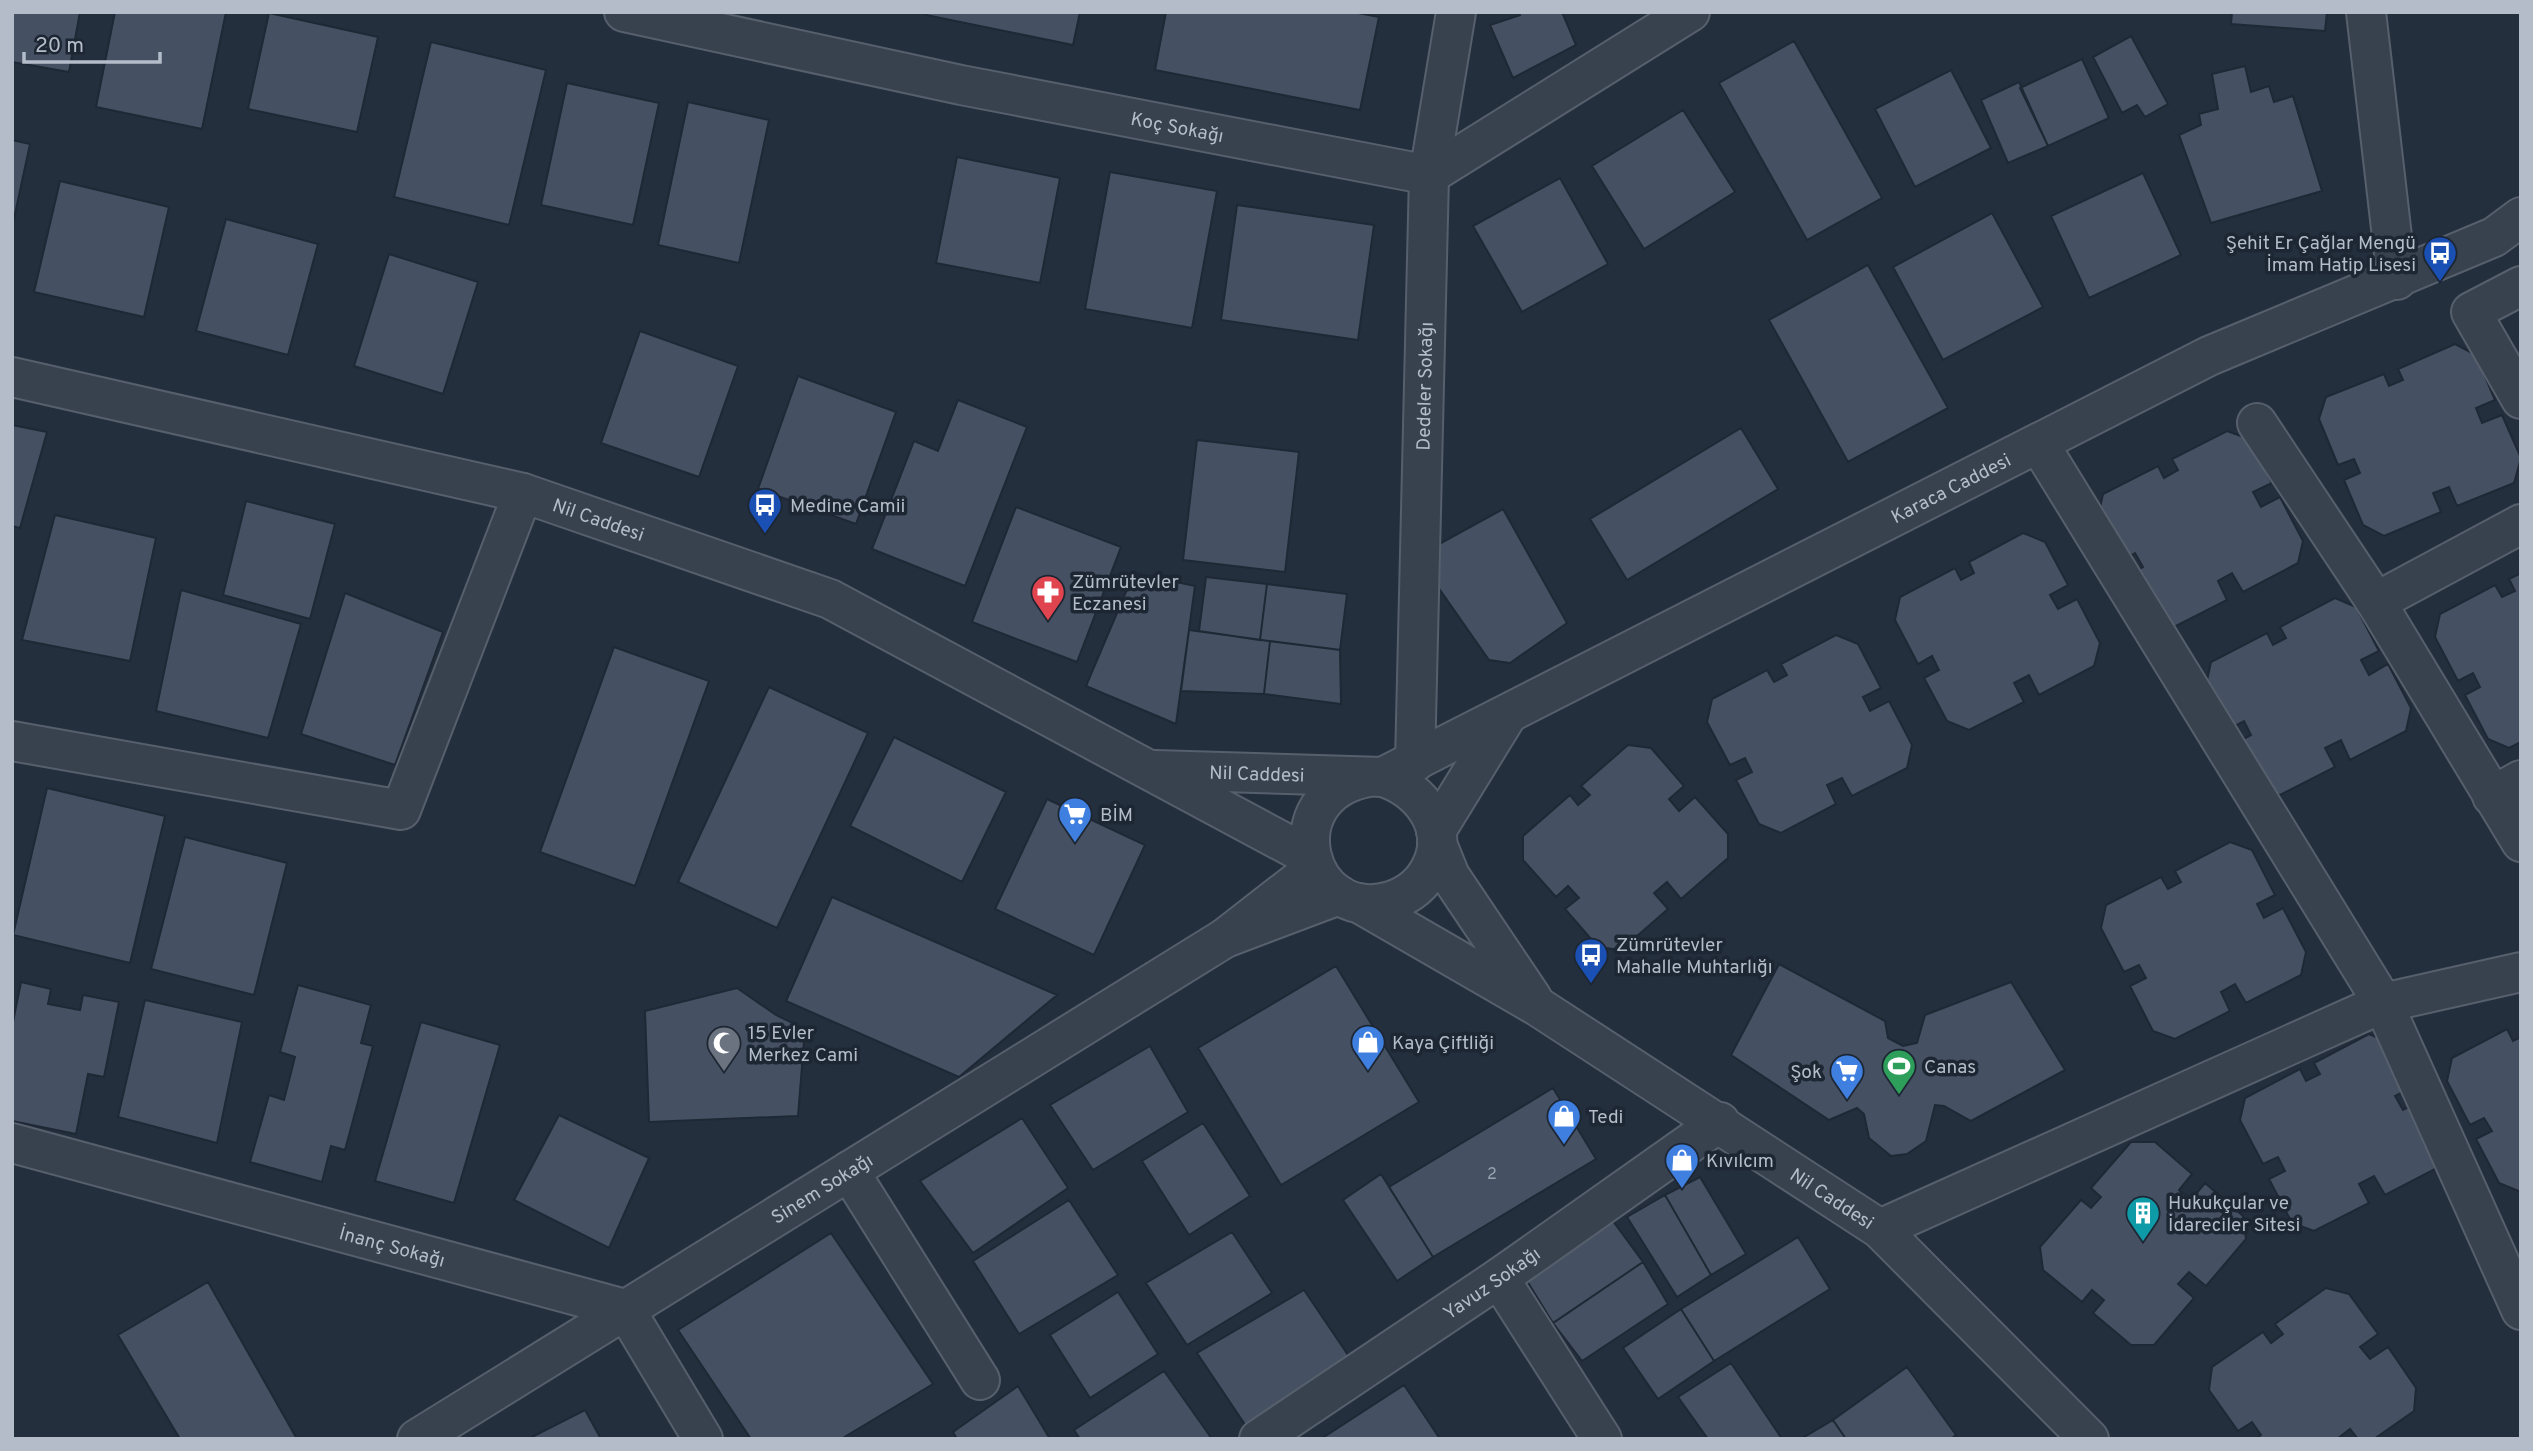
<svg xmlns="http://www.w3.org/2000/svg" width="2533" height="1451" font-family="Overpass,sans-serif">
	<style>
		.building { fill: #455162; stroke: #1f2835; stroke-width: 2 }
		.lines { fill: none; stroke-linecap: round; stroke-linejoin: round }
		.minor-casing { stroke: #565f6c; stroke-width: 42 }
		.minor { stroke: #38414e; stroke-width: 38 }
		.labels { text-anchor: middle; stroke-width: 7; stroke-linejoin: round; paint-order: stroke }
		.number-label { font-size: 16px; fill: #98a1af }
		.street-label { font-size: 19px; fill: #b4bcc9; stroke: #1d2633 }
		.poi-label { font-size: 19px; fill: #b4bcc9; stroke: #1d2633; text-anchor: start }
	</style>
	<rect width="100%" height="100%" fill="#242f3e"/>
	<path class="building" d="M12,12H80L69,72L12,62Z
		M115,12H226L202,129L96,107Z
		M927,12H1080L1073,45L926,15Z
		M1166,12H1353L1379,17L1360,110L1155,70Z
		M1519,12H1562L1576,45L1513,78L1490,25L1520,15Z
		M2232,12H2327L2325,31L2231,24Z
		M269,13L378,37L357,132L248,109Z
		M2131,36L2168,104L2145,117L2137,105L2122,113L2093,57Z
		M1794,41L1882,198L1807,240L1719,83Z
		M431,42L546,70L509,225L394,197Z
		M2082,59L2109,118L2048,146L2020,88Z
		M2245,66L2251,92L2269,86L2274,102L2293,96L2322,191L2211,223L2179,135L2201,125L2199,114L2218,109L2212,74Z
		M1951,70L1991,148L1915,187L1875,109Z
		M2019,82L2048,146L2008,163L1981,100Z
		M567,83L659,103L633,225L541,205Z
		M688,102L769,120L739,263L658,245Z
		M1683,110L1735,192L1644,249L1592,166Z
		M12,140L30,144L12,228Z
		M957,157L1060,178L1040,283L936,263Z
		M1110,172L1217,191L1192,328L1085,309Z
		M2143,173L2181,255L2089,298L2051,216Z
		M1560,178L1608,264L1522,312L1473,226Z
		M60,181L169,207L144,317L34,292Z
		M1237,205L1374,225L1358,340L1221,320Z
		M1992,213L2043,307L1943,360L1893,267Z
		M226,219L318,244L288,355L196,331Z
		M389,254L478,282L443,394L354,366Z
		M1868,265L1948,408L1848,462L1769,320Z
		M640,331L738,366L699,477L601,443Z
		M2455,344L2476,355L2495,400L2476,408L2482,423L2502,415L2521,458L2514,483L2457,506L2449,487L2433,493L2441,512L2384,536L2363,525L2344,480L2360,473L2354,459L2338,465L2319,419L2326,397L2384,374L2389,386L2403,380L2398,369Z
		M798,376L896,412L856,524L758,489Z
		M958,400L1027,427L965,586L872,549L914,441L938,451Z
		M12,425L47,432L20,528L12,526Z
		M1741,428L1778,489L1627,580L1590,519Z
		M2227,431L2249,439L2272,483L2253,492L2261,507L2280,497L2303,541L2298,563L2243,592L2232,573L2218,581L2227,600L2172,628L2127,575L2143,567L2135,553L2121,561L2098,517L2103,494L2158,466L2164,478L2178,470L2172,459Z
		M1197,440L1299,452L1285,572L1183,560Z
		M246,501L335,524L310,619L223,595Z
		M1016,507L1121,547L1077,662L972,622Z
		M1503,509L1567,623L1510,663L1489,660L1424,567L1430,549Z
		M55,515L156,538L130,661L22,640Z
		M2023,533L2045,542L2068,585L2050,595L2058,609L2077,599L2100,643L2094,666L2039,695L2029,675L2014,683L2024,702L1969,730L1947,721L1924,678L1939,670L1932,656L1918,664L1895,620L1900,597L1955,568L1961,580L1974,573L1969,562Z
		M1134,573L1195,586L1176,724L1086,686Z
		M2521,573V742L2509,748L2488,739L2465,695L2480,687L2473,673L2458,681L2435,637L2440,614L2495,585L2502,597L2515,591L2509,579Z
		M1206,577L1267,584L1260,640L1199,631Z
		M1267,584L1347,594L1340,650L1260,640Z
		M181,590L301,624L268,738L156,711Z
		M345,593L443,632L395,765L301,734Z
		M2335,598L2356,607L2379,651L2361,660L2369,675L2388,664L2411,708L2406,731L2350,760L2341,740L2325,748L2335,767L2280,795L2259,787L2236,743L2251,735L2244,721L2229,729L2206,685L2211,662L2267,633L2273,645L2286,638L2280,627Z
		M1189,630L1270,641L1264,694L1181,691Z
		M1836,635L1858,644L1881,688L1863,697L1870,711L1889,701L1912,745L1907,768L1852,796L1842,778L1827,785L1836,804L1781,833L1759,824L1736,780L1752,772L1745,758L1730,765L1707,722L1712,699L1767,670L1774,682L1787,675L1781,664Z
		M1270,641L1340,650L1341,704L1264,694Z
		M614,647L709,681L635,886L540,852Z
		M769,687L868,733L777,928L678,882Z
		M894,737L1006,792L962,882L850,826Z
		M1628,745L1651,748L1684,786L1669,799L1679,811L1695,797L1728,834V858L1681,899L1667,882L1654,893L1668,909L1621,950L1598,947L1565,909L1579,898L1568,886L1556,897L1523,860V836L1570,795L1578,805L1590,795L1581,786Z
		M47,788L165,816L130,963L13,935Z
		M1047,799L1145,845L1094,955L995,909Z
		M185,837L287,863L254,995L151,969Z
		M2230,842L2252,850L2275,895L2257,904L2264,918L2283,908L2306,952L2301,975L2246,1003L2235,984L2221,992L2230,1011L2175,1039L2153,1031L2130,986L2146,978L2139,965L2124,972L2101,928L2106,905L2161,877L2168,889L2181,882L2175,871Z
		M832,897L1057,995L959,1077L786,1001Z
		M1779,964L1885,1021L1888,1038L1903,1046L1917,1043L1925,1015L2011,982L2065,1070L1971,1121L1944,1106L1935,1105L1926,1141L1907,1154L1891,1156L1869,1138L1864,1114L1857,1108L1829,1120L1731,1055Z
		M1336,966L1419,1102L1281,1185L1198,1048Z
		M21,982L51,989L48,1004L80,1010L83,995L119,1002L104,1077L88,1074L76,1134L12,1121V1027Z
		M298,985L371,1005L361,1043L373,1046L345,1150L331,1146L322,1182L250,1162L269,1095L284,1100L295,1057L280,1052Z
		M737,988L776,1015L805,1029L798,1116L649,1122L645,1011Z
		M145,1000L242,1022L217,1143L118,1117Z
		M421,1022L500,1045L454,1203L375,1181Z
		M2507,1029L2513,1041L2521,1037V1192L2499,1183L2476,1139L2492,1131L2484,1118L2470,1125L2447,1081L2452,1058Z
		M2369,1034L2390,1043L2413,1087L2395,1096L2403,1110L2422,1100L2439,1167L2385,1195L2374,1176L2359,1184L2369,1203L2314,1231L2292,1223L2269,1179L2285,1171L2278,1157L2263,1164L2240,1120L2245,1098L2300,1069L2306,1081L2320,1074L2314,1063Z
		M1150,1046L1188,1112L1093,1170L1050,1105Z
		M1553,1088L1596,1159L1433,1257L1389,1187Z
		M559,1115L649,1158L609,1248L514,1200Z
		M1022,1118L1068,1188L973,1253L920,1181Z
		M1203,1123L1250,1196L1189,1235L1142,1161Z
		M2131,1142H2155L2192,1174L2179,1190L2191,1200L2205,1183L2243,1216L2246,1239L2206,1286L2189,1272L2178,1284L2194,1298L2154,1345H2131L2093,1313L2104,1300L2092,1290L2082,1302L2043,1270L2040,1247L2081,1200L2091,1208L2101,1197L2091,1188Z
		M1381,1174L1433,1257L1397,1281L1343,1200Z
		M1700,1177L1746,1254L1711,1275L1665,1195Z
		M1665,1195L1711,1275L1677,1297L1627,1217Z
		M1069,1200L1118,1275L1019,1334L973,1261Z
		M1610,1217L1643,1262L1553,1323L1524,1276Z
		M1232,1232L1272,1293L1187,1345L1146,1283Z
		M831,1233L933,1384L841,1439H751L678,1330Z
		M1798,1237L1830,1289L1714,1361L1681,1309Z
		M1643,1262L1668,1304L1582,1361L1553,1323Z
		M208,1282L297,1439H180L118,1335Z
		M2326,1288L2349,1294L2378,1334L2360,1347L2370,1359L2388,1347L2416,1388L2414,1411L2374,1439H2358L2350,1429L2337,1439H2255L2261,1435L2252,1422L2238,1431L2209,1390L2212,1367L2263,1332L2271,1343L2283,1334L2275,1324Z
		M1304,1290L1350,1358L1248,1429L1197,1353Z
		M1118,1292L1158,1354L1090,1398L1050,1335Z
		M1681,1309L1714,1361L1658,1399L1623,1348Z
		M1731,1363L1782,1439H1708L1678,1397Z
		M1907,1367L1956,1435L1951,1439H1846L1833,1420Z
		M1164,1371L1212,1439H1080L1074,1430Z
		M1404,1385L1440,1439H1321Z
		M1018,1386L1050,1439H957L953,1432Z
		M585,1410L601,1439H528Z
		M1833,1420L1846,1439H1801Z"/>
	<g class="lines">
		<g class="minor-casing">
			<g id="minor">
				<path id="s1" d="M624,12L961,85L1429,175L1690,12"/>
				<path d="M2366,12L2397,280"/>
				<path d="M2521,286L2471,312L2521,399"/>
				<path id="s2" d="M12,377L523,493L830,599L1311,857"/>
				<path d="M2257,423L2376,602L2521,842"/>
				<path d="M2039,444L2383,1003L2521,1310"/>
				<path d="M2376,602L2521,524"/>
				<path d="M12,741L401,810L523,493"/>
				<path id="s3" d="M1415,762L1429,175L1456,12"/>
				<path id="s4" d="M1155,770L1383,777C1420,789 1451,827 1431,867C1423,884 1409,895 1391,901C1306,926 1272,795 1368,777"/>
				<path id="s5" d="M1383,777L2209,356L2494,237L2521,217"/>
				<path d="M2492,796L2521,780"/>
				<path d="M1436,831L1506,717"/>
				<path d="M1437,844L1450,876L1532,998"/>
				<path d="M1315,868L1225,938L1339,895"/>
				<path id="s6" d="M1359,903L1537,1006L1880,1229L2089,1439"/>
				<path id="s7" d="M12,1143L625,1309L703,1439"/>
				<path d="M849,1171L980,1380"/>
				<path d="M1880,1229L2383,1003L2521,972"/>
				<path d="M1499,1278L1602,1439"/>
				<path id="s8" d="M417,1439L1225,938"/>
				<path id="s9" d="M1259,1439L1499,1278L1720,1122"/>
			</g>
		</g>
		<use href="#minor" class="minor"/>
	</g>
	<defs>
		<g id="bus-pin" transform="scale(1.75)"><path d="M0 17L-7.5 6A9.5 9.5 0 1 1 7.5 6Z" fill="#1a4fb4" stroke="#1d2633"/><path d="M-5-6H5V4H4V6H2V4H-2V6H-4V4H-5ZM-3.5-4V0h7V-4ZM-3.5 1.2v1.5H-2V1.2ZM2 1.2v1.5H3.5V1.2Z" fill="#fff"/></g>
		<g id="pharmacy-pin" transform="scale(1.75)"><path d="M0 17L-7.5 6A9.5 9.5 0 1 1 7.5 6Z" fill="#e0444e" stroke="#1d2633"/><path d="M-2-6h4v4h4v4h-4v4h-4v-4h-4v-4h4Z" fill="#fff"/></g>
		<g id="supermarket-pin" transform="scale(1.75)"><path d="M0 17L-7.5 6A9.5 9.5 0 1 1 7.5 6Z" fill="#3f7fe0" stroke="#1d2633"/><path d="M-6-5.5h2.5l.6 2H6L4.5 2H-2.5L-4.4-4H-6ZM-1.5 3.2a1.3 1.3 0 1 0 .1 0ZM3 3.2a1.3 1.3 0 1 0 .1 0Z" fill="#fff"/></g>
		<g id="shop-pin" transform="scale(1.75)"><path d="M0 17L-7.5 6A9.5 9.5 0 1 1 7.5 6Z" fill="#3f7fe0" stroke="#1d2633"/><path d="M-5-2.5h2.3a2.7 3.5 0 0 1 5.4 0H5L5.5 6h-11ZM-1.5-2.5h3a1.5 2.3 0 0 0-3 0Z" fill="#fff"/></g>
		<g id="mosque-pin" transform="scale(1.75)"><path d="M0 17L-7.5 6A9.5 9.5 0 1 1 7.5 6Z" fill="#6b7280" stroke="#1d2633"/><path d="M3.5-4.9A6 6 0 1 0 3.5 4.9A5 5 0 1 1 3.5-4.9Z" fill="#fff"/></g>
		<g id="stadium-pin" transform="scale(1.75)"><path d="M0 17L-7.5 6A9.5 9.5 0 1 1 7.5 6Z" fill="#2e9e5b" stroke="#1d2633"/><path d="M0-5a6.5 5 0 1 0 0 10a6.5 5 0 1 0 0-10ZM-3.5-1.8h7v3.6h-7Z" fill="#fff"/></g>
		<g id="building-pin" transform="scale(1.75)"><path d="M0 17L-7.5 6A9.5 9.5 0 1 1 7.5 6Z" fill="#0f9aa8" stroke="#1d2633"/><path d="M-4-6H4V6H1V3H-1V6H-4ZM-2.5-4.3h1.7v1.8h-1.7ZM.8-4.3h1.7v1.8H.8ZM-2.5-1h1.7V.8h-1.7ZM.8-1h1.7V.8H.8Z" fill="#fff"/></g>
	</defs>
	<g fill-rule="evenodd">
		<use href="#bus-pin" x="2440" y="253"/>
		<use href="#bus-pin" x="765" y="505"/>
		<use href="#pharmacy-pin" x="1048" y="592"/>
		<use href="#supermarket-pin" x="1075" y="814"/>
		<use href="#bus-pin" x="1591" y="955"/>
		<use href="#shop-pin" x="1368" y="1042"/>
		<use href="#mosque-pin" x="724" y="1043"/>
		<use href="#stadium-pin" x="1899" y="1066"/>
		<use href="#supermarket-pin" x="1847" y="1071"/>
		<use href="#shop-pin" x="1564" y="1116"/>
		<use href="#shop-pin" x="1682" y="1160"/>
		<use href="#building-pin" x="2143" y="1213"/>
	</g>
	<g class="labels">
		<g class="number-label">
			<text x="1492" y="1179">2</text>
		</g>
		<g class="street-label">
			<text dy="7" stroke="none"><textPath href="#s1" startOffset="565">Koç Sokağı</textPath></text>
			<text dy="7" stroke="none"><textPath href="#s3" startOffset="376">Dedeler Sokağı</textPath></text>
			<text dy="7" stroke="none"><textPath href="#s5" startOffset="637">Karaca Caddesi</textPath></text>
			<text dy="7" stroke="none"><textPath href="#s2" startOffset="604">Nil Caddesi</textPath></text>
			<text dy="7" stroke="none"><textPath href="#s4" startOffset="102">Nil Caddesi</textPath></text>
			<text dy="7" stroke="none"><textPath href="#s8" startOffset="476">Sinem Sokağı</textPath></text>
			<text dy="7" stroke="none"><textPath href="#s6" startOffset="558">Nil Caddesi</textPath></text>
			<text dy="7" stroke="none"><textPath href="#s7" startOffset="394">İnanç Sokağı</textPath></text>
			<text dy="7" stroke="none"><textPath href="#s9" startOffset="280">Yavuz Sokağı</textPath></text>
		</g>
		<g class="poi-label">
			<text x="2416" y="249" text-anchor="end">Şehit Er Çağlar Mengü<tspan x="2416" dy="22">İmam Hatip Lisesi</tspan></text>
			<text x="790" y="512">Medine Camii</text>
			<text x="1072" y="588">Zümrütevler<tspan x="1072" dy="22">Eczanesi</tspan></text>
			<text x="1100" y="821">BİM</text>
			<text x="1616" y="951">Zümrütevler<tspan x="1616" dy="22">Mahalle Muhtarlığı</tspan></text>
			<text x="748" y="1039">15 Evler<tspan x="748" dy="22">Merkez Cami</tspan></text>
			<text x="1392" y="1049">Kaya Çiftliği</text>
			<text x="1924" y="1073">Canas</text>
			<text x="1822" y="1078" text-anchor="end">Şok</text>
			<text x="1588" y="1123">Tedi</text>
			<text x="1706" y="1167">Kıvılcım</text>
			<text x="2168" y="1209">Hukukçular ve<tspan x="2168" dy="22">İdareciler Sitesi</tspan></text>
		</g>
	</g>
	<rect width="2533" height="1451" fill="none" stroke="#b4bcc9" stroke-width="28"/>
	<path d="M24 52v10h136v-10" fill="none" stroke="#b4bcc9" stroke-width="3.5"/>
	<text x="35" y="52" font-size="21" fill="#b4bcc9" stroke="#1d2633" stroke-width="5" paint-order="stroke">20 m</text>
</svg>
